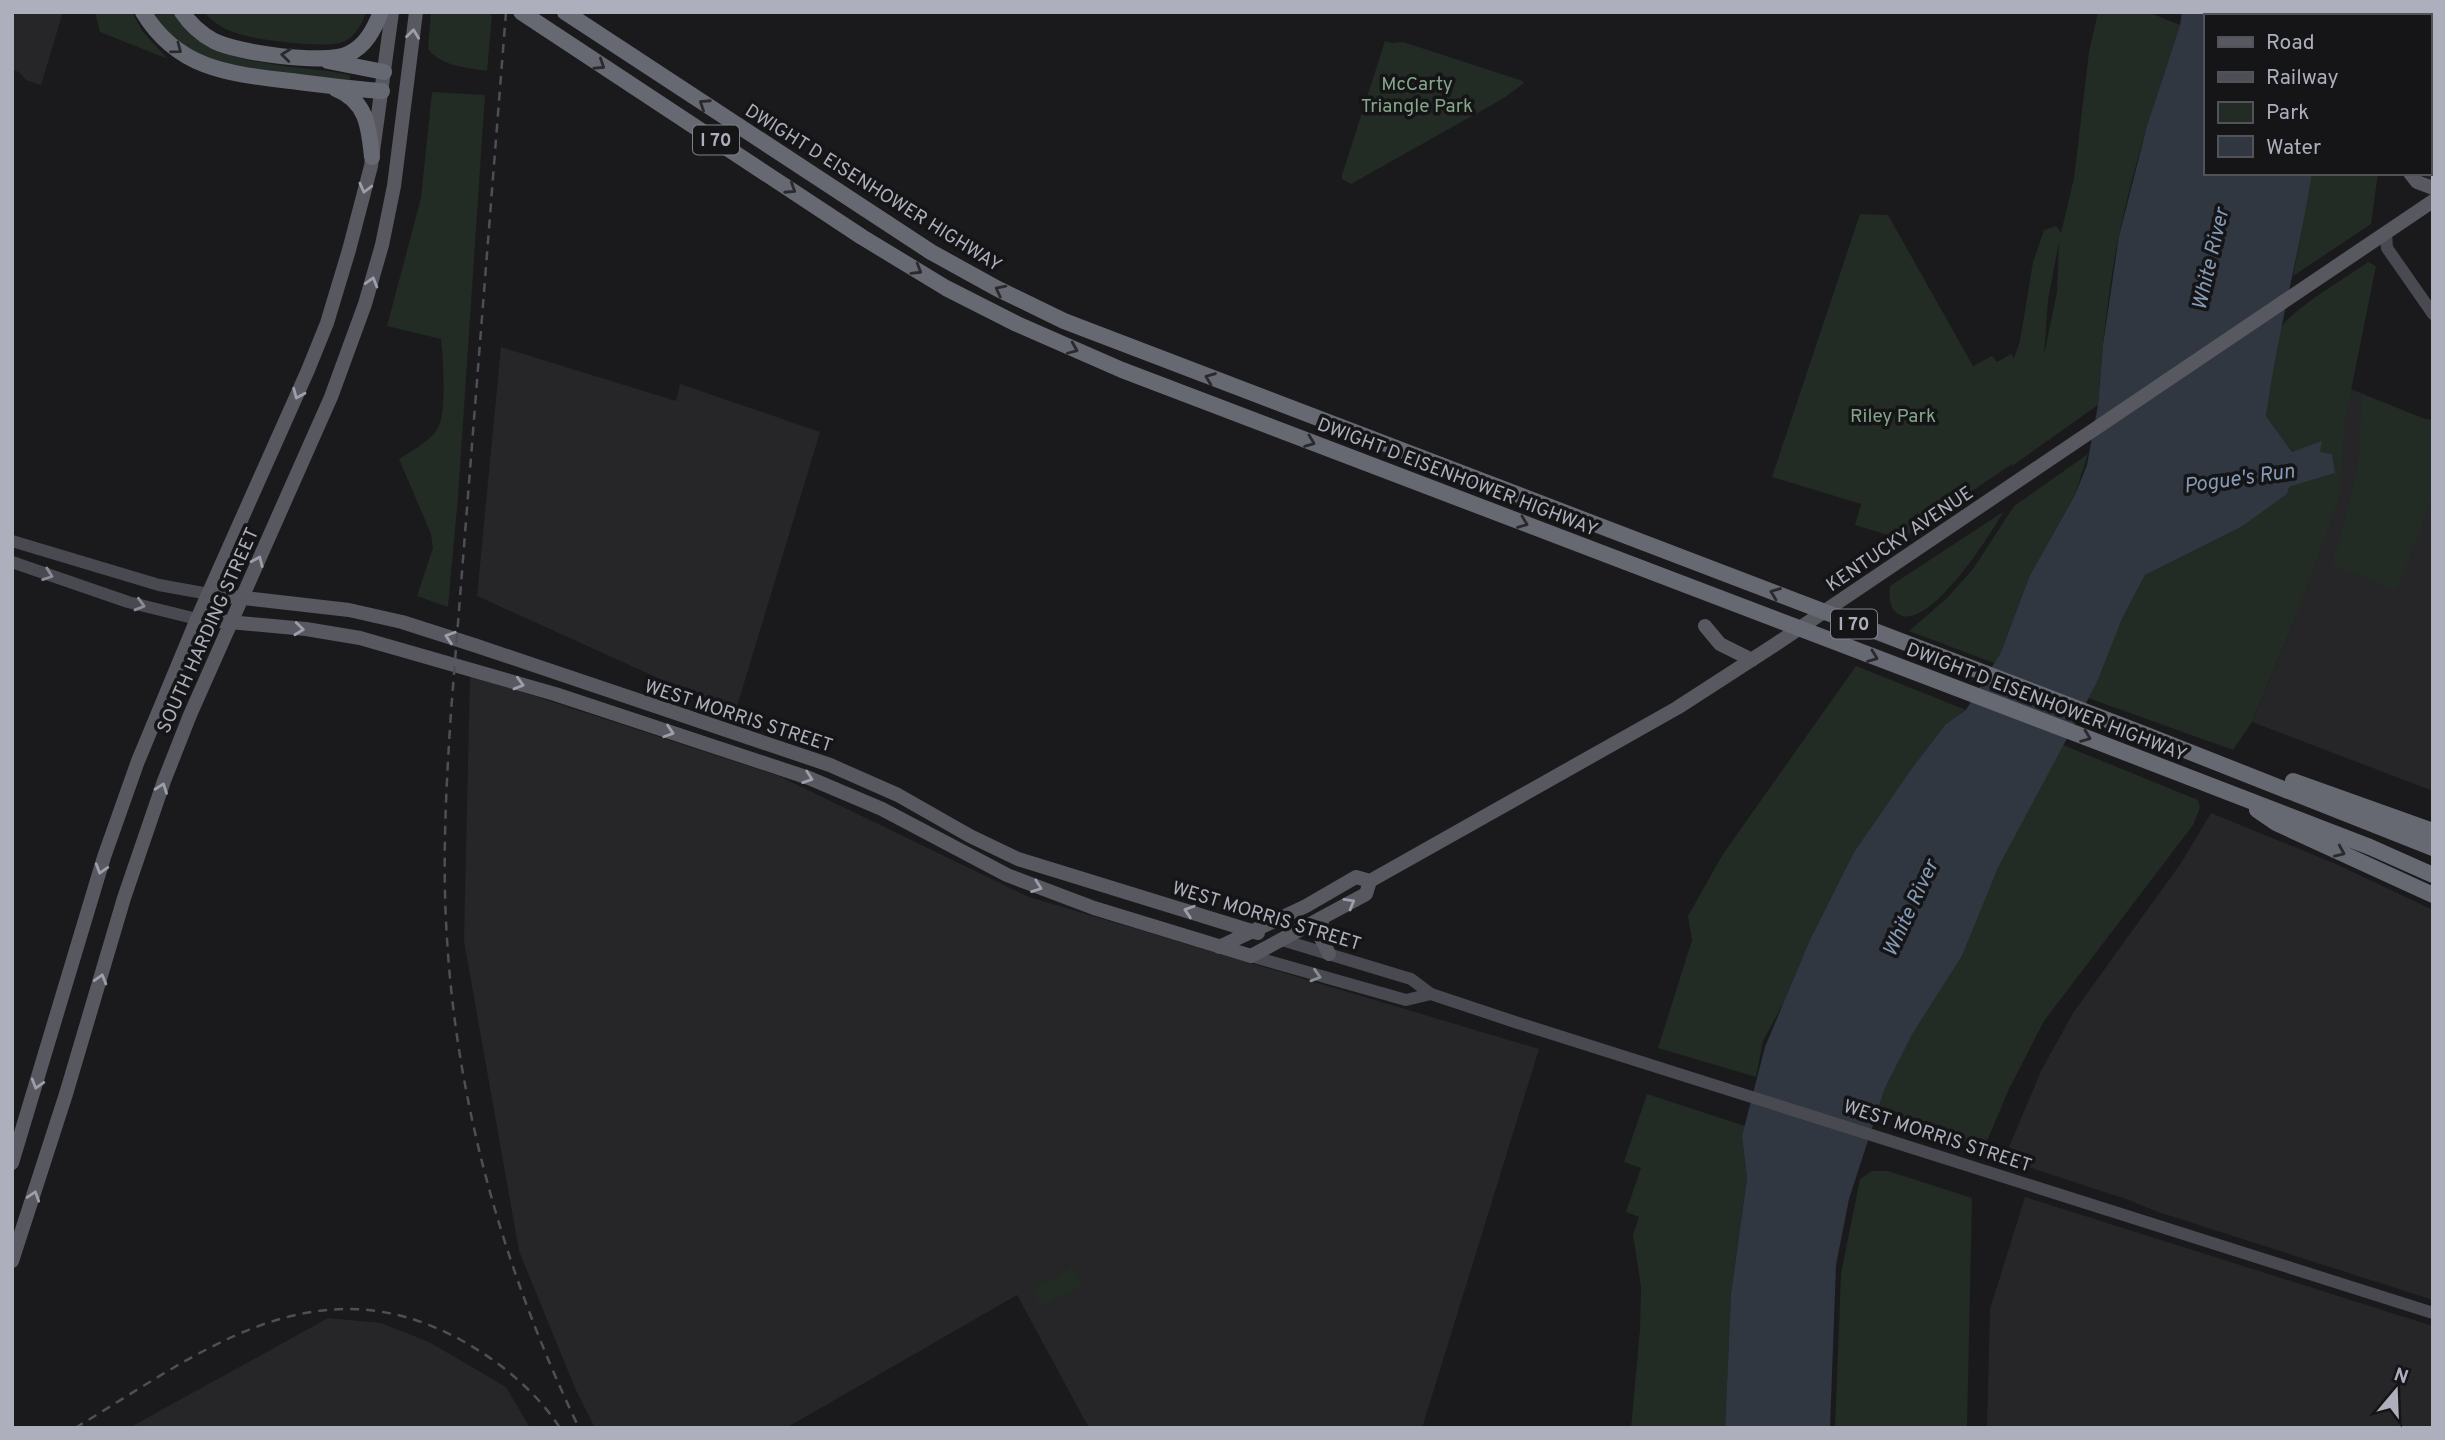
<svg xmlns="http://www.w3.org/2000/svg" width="2445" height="1440" font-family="Overpass,sans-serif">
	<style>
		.built { fill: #262629 }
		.green { fill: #222b24; fill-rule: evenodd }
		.water { fill: #303741 }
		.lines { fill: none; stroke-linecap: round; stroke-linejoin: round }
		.secondary { stroke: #494a51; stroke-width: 12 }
		.primary { stroke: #575860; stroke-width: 14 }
		.highway { stroke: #676972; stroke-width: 16 }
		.rail { stroke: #4e4f56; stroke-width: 2.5; stroke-dasharray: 9 7; stroke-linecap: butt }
		.oneway { stroke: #9c9eaa }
		.oneway2 { stroke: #2a2a2e }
		.oneway3 { stroke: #8a8c97 }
		.labels { text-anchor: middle; stroke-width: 7; stroke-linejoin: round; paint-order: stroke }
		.shield { fill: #151517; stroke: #7f828a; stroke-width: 2 }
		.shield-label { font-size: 18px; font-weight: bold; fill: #adb0bc }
		.park-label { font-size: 19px; fill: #84a68a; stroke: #151517 }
		.street-label { font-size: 19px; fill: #adb0bc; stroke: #151517 }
		.water-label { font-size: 21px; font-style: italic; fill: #849ab6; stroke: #151517 }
	</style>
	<rect width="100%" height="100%" fill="#1a1a1c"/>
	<path class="built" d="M12,12H63L41,85L26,80L19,72L12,70Z
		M2433,26V180H2432L2418,173H2429V33Z
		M501,347L676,401L680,384L820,432L735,713L477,596Z
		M2351,389L2425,419H2433V791L2252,722L2295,619Z
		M470,675L779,776L1029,897L1539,1049L1422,1428H1089L1017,1295L786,1428H595L575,1388L519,1251L464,941Z
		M2211,813L2336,864L2433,910V1300L2158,1212L2126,1199L2004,1159L2041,1071L2073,1013L2181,863Z
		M2025,1197L2433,1326V1428H1987L1990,1309Z
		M328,1318L381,1323L429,1342L506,1387L530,1428H129Z"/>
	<path class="green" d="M95,12H132L143,32L168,59L100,32Z
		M150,12H173C201,65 281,64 333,72L350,75V80C305,75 227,73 189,50C174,41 162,26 150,12Z
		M204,12H366C362,24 355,37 343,42C326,49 255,40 236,33C225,30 211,21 204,12Z
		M431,12H487L492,16L487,71C466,67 442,67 428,49Z
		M2098,12H2148L2180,25C2157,94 2134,163 2119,235C2108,291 2102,348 2098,405L2012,466V464L1901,539L1855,525L1861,504L1772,477L1860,214L1888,215L1973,366L1992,356L1997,362L2011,354L2014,358L2020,341L2033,262L2044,230L2056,226L2061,233L2074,178L2089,52ZM2059,242L2057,292L2044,355L2048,300Z
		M2354,12H2433V26L2429,33V16H2353Z
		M1385,41L1392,43L1403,42L1523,81L1524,83L1504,98L1351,184L1342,179V175Z
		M432,92L485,95L458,497L448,607L417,596L433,548L431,534L399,459C413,450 429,442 438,428C447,413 443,357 441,339L387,326L421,198Z
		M2312,173H2378L2371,224L2293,276Z
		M2368,262L2376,266L2345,420L2340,496L2295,619L2252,722L2233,750L2088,698L2122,619L2145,575L2241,527L2289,487L2335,473L2332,454L2292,452L2266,416C2269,395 2272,346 2280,329C2290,310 2349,276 2368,262Z
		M2361,394L2425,419H2433V496L2399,586L2396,590L2332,565L2356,478L2360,444Z
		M2088,454L2075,495L2030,575L2001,652L1994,663L1909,631L1947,598L1973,569L2014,506Z
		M2003,512C1991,535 1929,630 1900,615C1889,610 1889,596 1890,586Z
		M1856,666L1966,710L1946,724L1912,768L1854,852L1811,939L1785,1000L1763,1041L1756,1077L1658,1048L1692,940L1688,916L1723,854Z
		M2063,745L2198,800L2200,808L2193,825L2044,1021L2009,1089L1984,1148L1877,1113L1885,1088L1913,1033L1962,956L1998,868Z
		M1647,1094L1745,1126L1742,1136L1747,1178L1731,1294L1725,1428H1631L1640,1329L1641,1287L1633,1235L1639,1217L1626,1212L1641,1168L1624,1162Z
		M1872,1171H1888L1972,1198L1967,1428H1835L1841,1274L1860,1179Z
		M1073,1267L1083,1285L1042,1307L1033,1289Z"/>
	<path class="water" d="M2182,12H2354L2353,16H2205V173H2312C2299,255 2277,334 2266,416L2292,452L2322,441L2320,452L2332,454L2335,473L2289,487L2287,494L2241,527L2145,575L2122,619L2096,684L1998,868L1962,956L1913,1033L1885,1088L1849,1199L1836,1265L1830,1428H1725L1731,1294L1747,1178L1742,1136L1765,1047L1810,940L1854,852L1912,768L1946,724L1966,710L2001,652L2030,575L2075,495L2087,465L2098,405L2103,345L2119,236L2147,126L2180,25Z"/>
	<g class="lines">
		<path class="secondary" d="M2386,233L2387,248L2433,314
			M12,541L159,585L209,594
			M12,562L128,602L197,619
			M1282,940L1411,979L1431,994L1518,1023L2433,1313
			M1251,956L1406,1000L1431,994"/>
		<path class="primary" d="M2410,173L2417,182L2433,188
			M209,594L349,610L402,622L474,645L830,765L898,795L970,836L1018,859L1258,933
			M197,619L306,629L360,638L555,694L809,778L882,809L1007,875L1094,908L1251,956L1366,894L1370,881
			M1705,626L1720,644L1752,660
			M1322,919L1321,938L1329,954
			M1219,947L1306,906L1356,877L1370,881L1677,708L1776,644L2433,201
			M12,1163L104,857L138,761L197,619L308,370L327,323L349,250L371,166L392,12
			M12,1261L66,1094L124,898L164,781L190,715L331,397L365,304L382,245L394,186L416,12"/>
		<path class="highway" d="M143,12C178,70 231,74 291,81C322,85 352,89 382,91
			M182,12C190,24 201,34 214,41C238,53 324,65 348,54C366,46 374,29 381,12
			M521,12L862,237L946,288L1017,324L1122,370L2090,739L2370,847L2433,875
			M565,12L931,252L998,289L1064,321L2144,734L2433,848
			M328,61L384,72
			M336,89C367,101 369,128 372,157
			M2293,781L2433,831
			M2257,810L2276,823L2433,895"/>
		<path class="rail" d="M506,12L451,712C446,788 442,863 447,939C457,1108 506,1276 579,1428
			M75,1428C199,1354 313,1259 461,1340C499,1361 536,1391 560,1428"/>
	</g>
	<defs><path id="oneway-chevron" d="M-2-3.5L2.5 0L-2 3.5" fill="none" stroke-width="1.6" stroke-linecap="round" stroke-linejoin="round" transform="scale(1.75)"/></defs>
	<g class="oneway">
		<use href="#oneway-chevron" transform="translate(413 34) rotate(-83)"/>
		<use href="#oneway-chevron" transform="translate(365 188) rotate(104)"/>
		<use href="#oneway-chevron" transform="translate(372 282) rotate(-74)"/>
		<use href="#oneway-chevron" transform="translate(298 394) rotate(113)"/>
		<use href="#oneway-chevron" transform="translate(258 561) rotate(-66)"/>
		<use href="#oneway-chevron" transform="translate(299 629) rotate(6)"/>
		<use href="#oneway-chevron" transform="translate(450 637) rotate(-162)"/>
		<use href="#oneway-chevron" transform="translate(519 684) rotate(16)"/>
		<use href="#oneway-chevron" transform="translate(669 732) rotate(18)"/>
		<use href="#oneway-chevron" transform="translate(808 778) rotate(19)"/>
		<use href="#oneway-chevron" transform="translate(162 788) rotate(-70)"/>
		<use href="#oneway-chevron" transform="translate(101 869) rotate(107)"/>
		<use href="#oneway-chevron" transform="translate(1037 887) rotate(20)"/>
		<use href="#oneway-chevron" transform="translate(1350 903) rotate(-30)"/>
		<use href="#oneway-chevron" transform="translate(1189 911) rotate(-162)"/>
		<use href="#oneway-chevron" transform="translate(101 979) rotate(-74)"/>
		<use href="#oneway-chevron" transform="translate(37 1084) rotate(107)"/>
		<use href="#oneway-chevron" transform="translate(34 1196) rotate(-72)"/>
	</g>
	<g class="oneway2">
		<use href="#oneway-chevron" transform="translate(177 49) rotate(37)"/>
		<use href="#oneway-chevron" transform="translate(286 55) rotate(-174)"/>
		<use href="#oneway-chevron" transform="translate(600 65) rotate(33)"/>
		<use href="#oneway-chevron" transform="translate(704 104) rotate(-147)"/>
		<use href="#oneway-chevron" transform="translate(791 189) rotate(33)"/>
		<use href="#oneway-chevron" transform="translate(917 270) rotate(31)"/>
		<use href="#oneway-chevron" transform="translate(1000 290) rotate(-153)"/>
		<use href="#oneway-chevron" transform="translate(1073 349) rotate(23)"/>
		<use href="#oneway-chevron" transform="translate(1210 378) rotate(-159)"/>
		<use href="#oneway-chevron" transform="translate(1310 442) rotate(21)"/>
		<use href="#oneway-chevron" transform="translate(1523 523) rotate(21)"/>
		<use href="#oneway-chevron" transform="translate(1775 593) rotate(-159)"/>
		<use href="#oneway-chevron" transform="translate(1873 657) rotate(21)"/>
		<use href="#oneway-chevron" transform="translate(2086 737) rotate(21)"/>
		<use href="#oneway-chevron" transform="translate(2340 852) rotate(24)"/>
	</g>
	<g class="oneway3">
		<use href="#oneway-chevron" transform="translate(48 575) rotate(20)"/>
		<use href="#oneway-chevron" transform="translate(140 605) rotate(16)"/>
		<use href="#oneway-chevron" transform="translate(1316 976) rotate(17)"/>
	</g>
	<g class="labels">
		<g class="shield">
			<rect x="693" y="125.5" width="46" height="29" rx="5"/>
			<rect x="1831" y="609.5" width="46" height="29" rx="5"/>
		</g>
		<g class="shield-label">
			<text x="716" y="146">I 70</text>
			<text x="1854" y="630">I 70</text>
		</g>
		<g class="park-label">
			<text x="1417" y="90">McCarty<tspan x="1417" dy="22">Triangle Park</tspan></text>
			<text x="1893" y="422">Riley Park</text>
		</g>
		<g class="street-label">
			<text transform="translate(874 187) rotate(32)" y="7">DWIGHT D EISENHOWER HIGHWAY</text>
			<text transform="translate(1458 476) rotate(21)" y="7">DWIGHT D EISENHOWER HIGHWAY</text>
			<text transform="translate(1899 538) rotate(-34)" y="7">KENTUCKY AVENUE</text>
			<text transform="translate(207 630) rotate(-66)" y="7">SOUTH HARDING STREET</text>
			<text transform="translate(2047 701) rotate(21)" y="7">DWIGHT D EISENHOWER HIGHWAY</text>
			<text transform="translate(739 715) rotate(18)" y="7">WEST MORRIS STREET</text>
			<text transform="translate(1267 915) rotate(17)" y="7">WEST MORRIS STREET</text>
			<text transform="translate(1938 1135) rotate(18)" y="7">WEST MORRIS STREET</text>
		</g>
		<g class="water-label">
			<text transform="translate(2210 259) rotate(-77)" y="7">White River</text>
			<text transform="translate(2239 478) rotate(-8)" y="7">Pogue's Run</text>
			<text transform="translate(1910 908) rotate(-65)" y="7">White River</text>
		</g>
	</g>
	<rect width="2445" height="1440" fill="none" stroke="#adb0bc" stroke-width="28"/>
	<rect x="2204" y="14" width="228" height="161" fill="#151517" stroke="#525359" stroke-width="2"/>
	<rect x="2218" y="37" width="35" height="10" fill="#575860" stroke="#525359" stroke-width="2"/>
	<text x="2266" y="49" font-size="21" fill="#adb0bc">Road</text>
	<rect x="2218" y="72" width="35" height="10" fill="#4e4f56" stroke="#525359" stroke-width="2"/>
	<text x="2266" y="84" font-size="21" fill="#adb0bc">Railway</text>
	<rect x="2218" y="102" width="35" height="21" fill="#222b24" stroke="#525359" stroke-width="2"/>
	<text x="2266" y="119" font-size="21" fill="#adb0bc">Park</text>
	<rect x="2218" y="136" width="35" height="21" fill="#303741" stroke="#525359" stroke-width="2"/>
	<text x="2266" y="154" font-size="21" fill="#adb0bc">Water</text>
	<g transform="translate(2396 1391) rotate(19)" stroke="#151517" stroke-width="5" paint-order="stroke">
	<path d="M0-5L12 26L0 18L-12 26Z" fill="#adb0bc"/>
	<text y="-10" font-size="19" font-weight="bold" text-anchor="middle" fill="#adb0bc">N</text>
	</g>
</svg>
